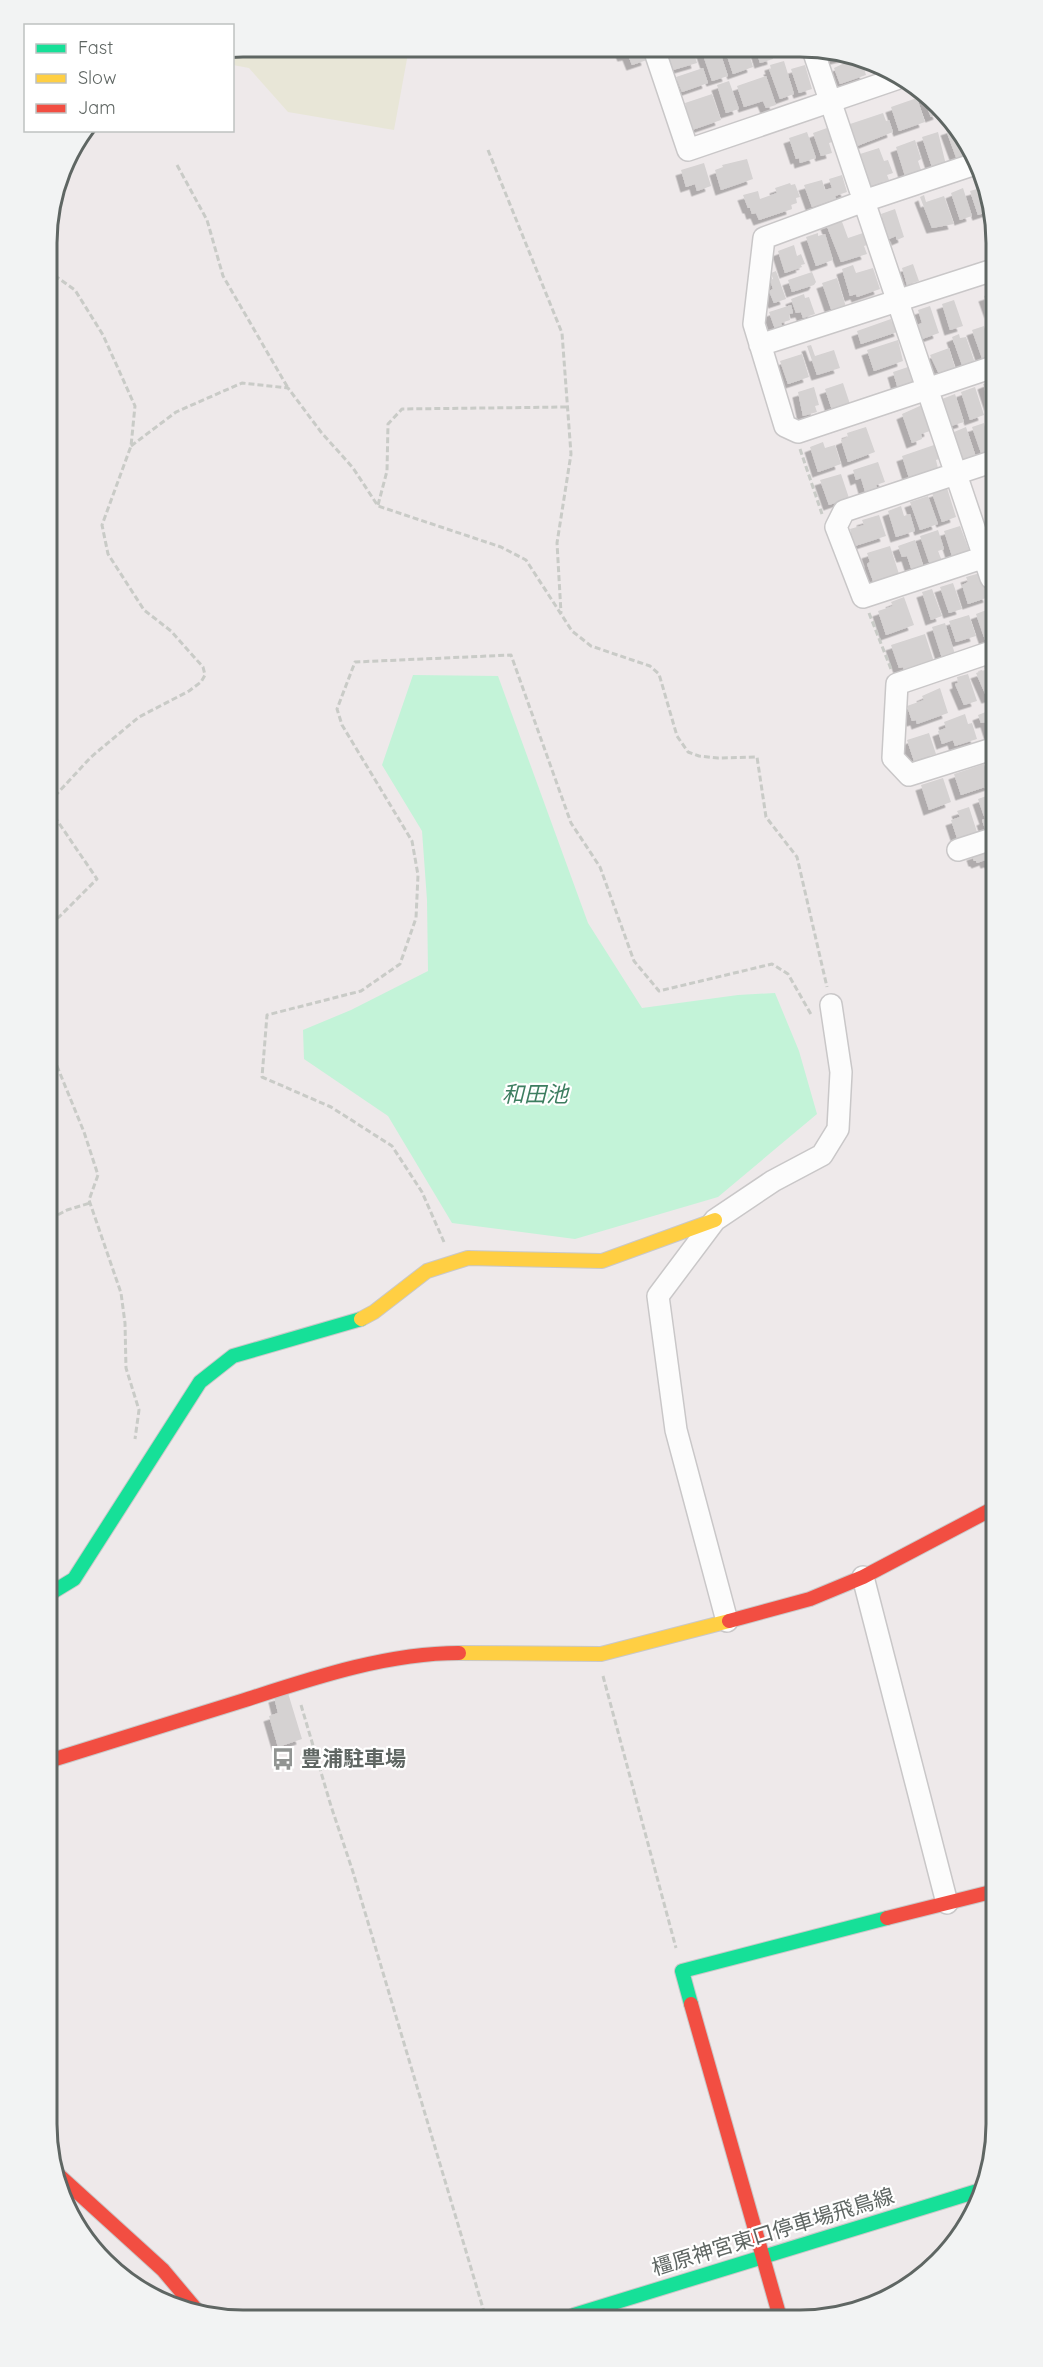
<svg xmlns="http://www.w3.org/2000/svg" width="1043" height="2367" font-family="Quicksand,'Noto Sans JP',sans-serif">
	<style>
		.green { fill: #e8e6d7 }
		.water { fill: #c3f3d8 }
		.building { fill: #d5d2d2; filter: url(#shadow) }
		.lines { fill: none; stroke-linecap: round; stroke-linejoin: round }
		.street-casing { stroke: #c9c7c8; stroke-width: 24 }
		.fast-casing { stroke: #c9c8c8; stroke-width: 16 }
		.slow-casing { stroke: #c9c8c8; stroke-width: 16 }
		.jam-casing { stroke: #c9c8c8; stroke-width: 16 }
		.path { stroke: #c9cbc7; stroke-width: 3; stroke-dasharray: 6 3; stroke-linecap: butt }
		.street { stroke: #fcfcfc; stroke-width: 21 }
		.fast { stroke: #16e098; stroke-width: 14 }
		.slow { stroke: #ffcf43; stroke-width: 14 }
		.jam { stroke: #f24e42; stroke-width: 14 }
		.labels { text-anchor: middle; stroke-width: 4.5; stroke-linejoin: round; paint-order: stroke }
		.poi-label { font-size: 21px; font-weight: bold; fill: #5f6663; stroke: #fff; text-anchor: start }
		.street-label { font-size: 21px; fill: #5f6663; stroke: #fff }
		.water-label { font-size: 22px; font-style: italic; fill: #3d7e60; stroke: #fff }
		.rim { fill: none; stroke: #5f6663; stroke-width: 3 }
	</style>
	<defs>
		<filter id="shadow"><feDropShadow dx="-5.5" dy="5.5" stdDeviation="0" flood-color="#0004"/></filter>
	</defs>
	<rect width="100%" height="100%" fill="#eee9ea"/>
	<path class="green" d="M243,47L409,48L394,130L288,112L249,68L233,65V49Z"/>
	<path class="water" d="M413,675L498,676L588,923L642,1008L738,995L775,993L799,1051L817,1114L718,1197L575,1239L452,1223L388,1116L304,1059L303,1030L351,1010L428,971L427,900L422,831L382,765Z"/>
	<path class="building" d="M620,49H644L647,60L632,65L628,55L623,56Z
		M709,49H719L728,76L712,81L702,52Z
		M685,50L686,52L693,50L697,63L673,70L670,59L675,57L673,54Z
		M730,50H748L753,67L733,74L726,53L730,51Z
		M756,50H771L773,59L760,63Z
		M827,50H838L849,56L831,60Z
		M855,58L862,62L866,75L840,84L834,68Z
		M784,61L794,94L780,99L769,69H771L770,65Z
		M805,65L812,89L799,93L791,69Z
		M703,68L708,83L682,92L676,77Z
		M766,76L776,105L766,108L763,101L744,107L737,86Z
		M729,81L739,109L726,113L717,85Z
		M920,91L930,95L934,101L939,114L931,117Z
		M712,94L721,120L692,130L685,103Z
		M917,98L925,122L899,131L891,107Z
		M883,113L886,121L889,120L893,132L857,146L850,124Z
		M955,127L968,142L972,152L957,160L946,130Z
		M827,128L832,142L829,143L832,153L821,156L813,133Z
		M807,132L816,158L800,163L799,158L796,159L789,138Z
		M938,132L946,165L933,170L922,137Z
		M915,140L921,159L918,161L922,173L906,179L896,147Z
		M879,148L884,161L888,160L893,173L887,175L889,180L871,186L860,154Z
		M747,159L753,179L721,190L715,170L723,167L722,165Z
		M704,163L711,186L697,191L695,184L686,187L681,170Z
		M842,175L847,192L835,196L836,199L812,207L804,185L822,180L825,190L832,188L829,179Z
		M790,183L791,185L795,184L800,197L796,198L797,203L791,205L792,209L759,220L756,213L752,214L750,208H748L743,195L758,191L760,199L777,193L775,188Z
		M963,188L972,216L960,220L951,193Z
		M977,189L978,191L984,189L990,206V211L978,215L970,191Z
		M924,195L926,202L944,196L954,224L932,228L920,197Z
		M895,209L904,237L897,240L896,236L889,239L881,214Z
		M841,219L848,238L863,233L867,245L864,246L867,254L841,262L826,224Z
		M818,233V236L825,234L833,260L816,266L806,237Z
		M794,245L797,256L801,254L805,264L801,265L802,267L785,273L778,251Z
		M913,264L919,281L907,285L902,268Z
		M853,265L856,273L873,268L880,289L857,297L856,294L850,296L842,269Z
		M776,271L786,299L774,303L769,291L773,289L770,280L773,279L771,273Z
		M812,272L816,282L814,285L792,292L788,280Z
		M837,278L846,307L832,312L822,283Z
		M804,294L805,298L809,297L815,314L803,318L801,312L796,313L791,299Z
		M990,294V313L984,296Z
		M954,300L963,326L950,330L942,304Z
		M791,305L793,313L789,314L790,320L781,323L782,326L775,329L769,312Z
		M930,306L939,333L922,339L917,325L922,323L918,310Z
		M891,319L892,322L896,320L900,331L861,344L857,331Z
		M984,326L990,345V358L983,361L972,330Z
		M959,334L960,338L966,337L975,363L962,365L952,337Z
		M898,340L903,361L874,371L867,350Z
		M811,345L815,356L834,350L840,368L817,375L807,346Z
		M949,348L956,371L940,376L930,355Z
		M802,354L809,377L788,384L780,361Z
		M908,367L913,384L898,389L893,372Z
		M990,381V406L983,384Z
		M843,383L850,404L832,410L825,389Z
		M814,387L819,405L815,406L817,412L803,416L798,392Z
		M975,387L984,415L970,420L961,392Z
		M955,394L964,422L951,426L942,399Z
		M922,405L930,431L921,434L922,439L912,443L902,414Z
		M984,423L991,450L981,453L972,427Z
		M866,427L875,452L848,462L841,440L848,437L847,433Z
		M966,427L976,457L964,461L954,432Z
		M823,442L825,448L835,445L841,464L818,472L810,447Z
		M934,445L939,459L936,460L938,468L925,472L926,476L921,477L920,474L909,478L902,456Z
		M878,462L885,482L876,485L878,491L866,495L861,478L856,480L853,470Z
		M841,474L849,498L829,505L820,480Z
		M947,488L956,517L942,522L932,493Z
		M928,496L938,524L920,530L910,502Z
		M901,506L904,516L910,514L915,531L896,537L888,511Z
		M879,515L886,536L855,546L850,529L864,525L862,520Z
		M960,526L969,550L952,556L944,531Z
		M938,530L944,549L938,551L942,561L930,565L920,536Z
		M915,540L924,568L912,571L907,556L902,557L898,546Z
		M890,546L899,574L873,581L867,564L870,562L867,553Z
		M980,573L989,597L968,604L962,585L968,582L966,577Z
		M953,583L962,609L949,613L940,587Z
		M932,589L942,616L931,620L922,592Z
		M904,597L914,625L886,635L878,611L893,606L891,602Z
		M989,609L991,638L985,640L976,614Z
		M969,615L976,636L956,642L949,621Z
		M945,623L955,654L942,658L932,627Z
		M925,634L934,662L904,670L903,667L899,668L891,645Z
		M988,665L991,674V697L987,698L976,673L985,670L984,666Z
		M968,674L977,701L964,705L955,684L958,683L957,677Z
		M940,688L948,713L917,724L916,720L912,721L907,706L924,700L922,696Z
		M991,710L992,738H991L986,722L981,723L978,715Z
		M965,714L968,724L972,723L977,739L955,746L953,740L942,744L938,731L946,728L944,722Z
		M929,733L936,754L914,761L907,740Z
		M984,764L991,785L961,795L954,774Z
		M943,778L951,802L929,810L921,785Z
		M992,794V827L985,829L982,820L985,819L978,799Z
		M969,807L977,832L957,838L951,820L960,817L957,811Z
		M990,849L992,851V866L990,862L986,863L985,860L977,863L976,861H974L972,855Z
		M288,1693L302,1739L278,1747L269,1716L278,1713L274,1697Z"/>
	<g class="lines">
		<g class="street-casing">
			<path id="street" d="M654,49L688,150L896,79
				M813,50L991,578
				M978,163L864,201L764,238L754,324L785,426L798,432L990,368
				M760,345L990,271
				M991,462L844,511L836,527L863,597L991,555
				M991,652L897,684L893,758L909,775L992,749
				M958,850L992,839
				M863,1577L947,1903
				M727,1621L676,1430L658,1296L715,1220L773,1181L822,1155L838,1129L841,1072L831,1005"/>
		</g>
		<g class="fast-casing">
			<path id="fast" d="M51,1593L74,1579L200,1382L233,1356L361,1319
				M691,2004L682,1971L887,1918
				M574,2315L984,2189"/>
		</g>
		<g class="slow-casing">
			<path id="slow" d="M361,1319L374,1312L427,1271L468,1258L602,1261L715,1220
				M459,1653L601,1654L729,1621"/>
		</g>
		<g class="jam-casing">
			<path id="jam" d="M729,1621L810,1599L863,1577L994,1508
				M52,1760C116,1740 180,1720 245,1700C313,1678 387,1653 459,1653
				M887,1918L995,1891
				M691,2004L779,2314
				M53,2170L163,2270L200,2314"/>
		</g>
		<path class="path" d="M488,150L562,333L571,454L557,543L561,613
			M177,165L207,220L223,276L288,388
			M47,270L75,290L103,335L135,406L131,446L102,525L108,554L144,610L171,631L203,667L205,675L201,682L189,691L139,717L91,757L54,797L52,813L97,879L59,917L49,923
			M131,446L176,412L242,383L288,388L321,432L353,468L378,506L501,547L526,560L572,631L591,646L650,666L659,674L677,736L688,752L699,756L718,758L757,757L766,817L797,857L827,987
			M800,449L822,514
			M378,505L387,471L388,424L402,409L567,407
			M869,613L891,669
			M50,1049L84,1132L98,1175L89,1200L121,1293L125,1323L126,1368L139,1410L135,1439
			M50,1219L67,1210L90,1203
			M444,1242L422,1192L392,1146L331,1107L262,1077L267,1015L361,991L400,964L416,918L418,875L412,841L342,725L337,709L355,662L511,655L571,823L600,867L634,961L659,991L772,964L788,974L812,1016
			M603,1676L676,1948
			M301,1705L331,1806L353,1872L485,2315"/>
		<use href="#street" class="street"/>
		<use href="#fast" class="fast"/>
		<use href="#slow" class="slow"/>
		<use href="#jam" class="jam"/>
	</g>
	<defs>
		<g id="bus-bare" transform="scale(1.8)"><path d="M-5-6H5V4H4V6H2V4H-2V6H-4V4H-5ZM-3.5-4V0h7V-4ZM-3.5 1.2v1.5H-2V1.2ZM2 1.2v1.5H3.5V1.2Z" fill="#919492" stroke="#fff" stroke-width="2.5" paint-order="stroke"/></g>
	</defs>
	<g fill-rule="evenodd">
		<use href="#bus-bare" x="283" y="1759"/>
	</g>
	<g class="labels">
		<g class="poi-label">
			<text x="301" y="1766">豊浦駐車場</text>
		</g>
		<g class="street-label">
			<text transform="translate(773 2232) rotate(-17)" y="7">橿原神宮東口停車場飛鳥線</text>
		</g>
		<g class="water-label">
			<text x="535" y="1102">和田池</text>
		</g>
	</g>
	<path d="M0 0H1043V2367H0ZM243 57H800A186 186 0 0 1 986 243V2124A186 186 0 0 1 800 2310H243A186 186 0 0 1 57 2124V243A186 186 0 0 1 243 57Z" fill="#f2f3f3" fill-rule="evenodd"/>
	<path class="rim" d="M243 57H800A186 186 0 0 1 986 243V2124A186 186 0 0 1 800 2310H243A186 186 0 0 1 57 2124V243A186 186 0 0 1 243 57Z"/>
	<rect x="24" y="24" width="210" height="108" fill="#ffffff" stroke="#bfc2c1" stroke-width="1.5"/>
	<rect x="36" y="44" width="30" height="9" fill="#16e098" stroke="#bfc2c1" stroke-width="1.5"/>
	<text x="78" y="54" font-size="18" fill="#5f6663">Fast</text>
	<rect x="36" y="74" width="30" height="9" fill="#ffcf43" stroke="#bfc2c1" stroke-width="1.5"/>
	<text x="78" y="84" font-size="18" fill="#5f6663">Slow</text>
	<rect x="36" y="104" width="30" height="9" fill="#f24e42" stroke="#bfc2c1" stroke-width="1.5"/>
	<text x="78" y="114" font-size="18" fill="#5f6663">Jam</text>
</svg>
